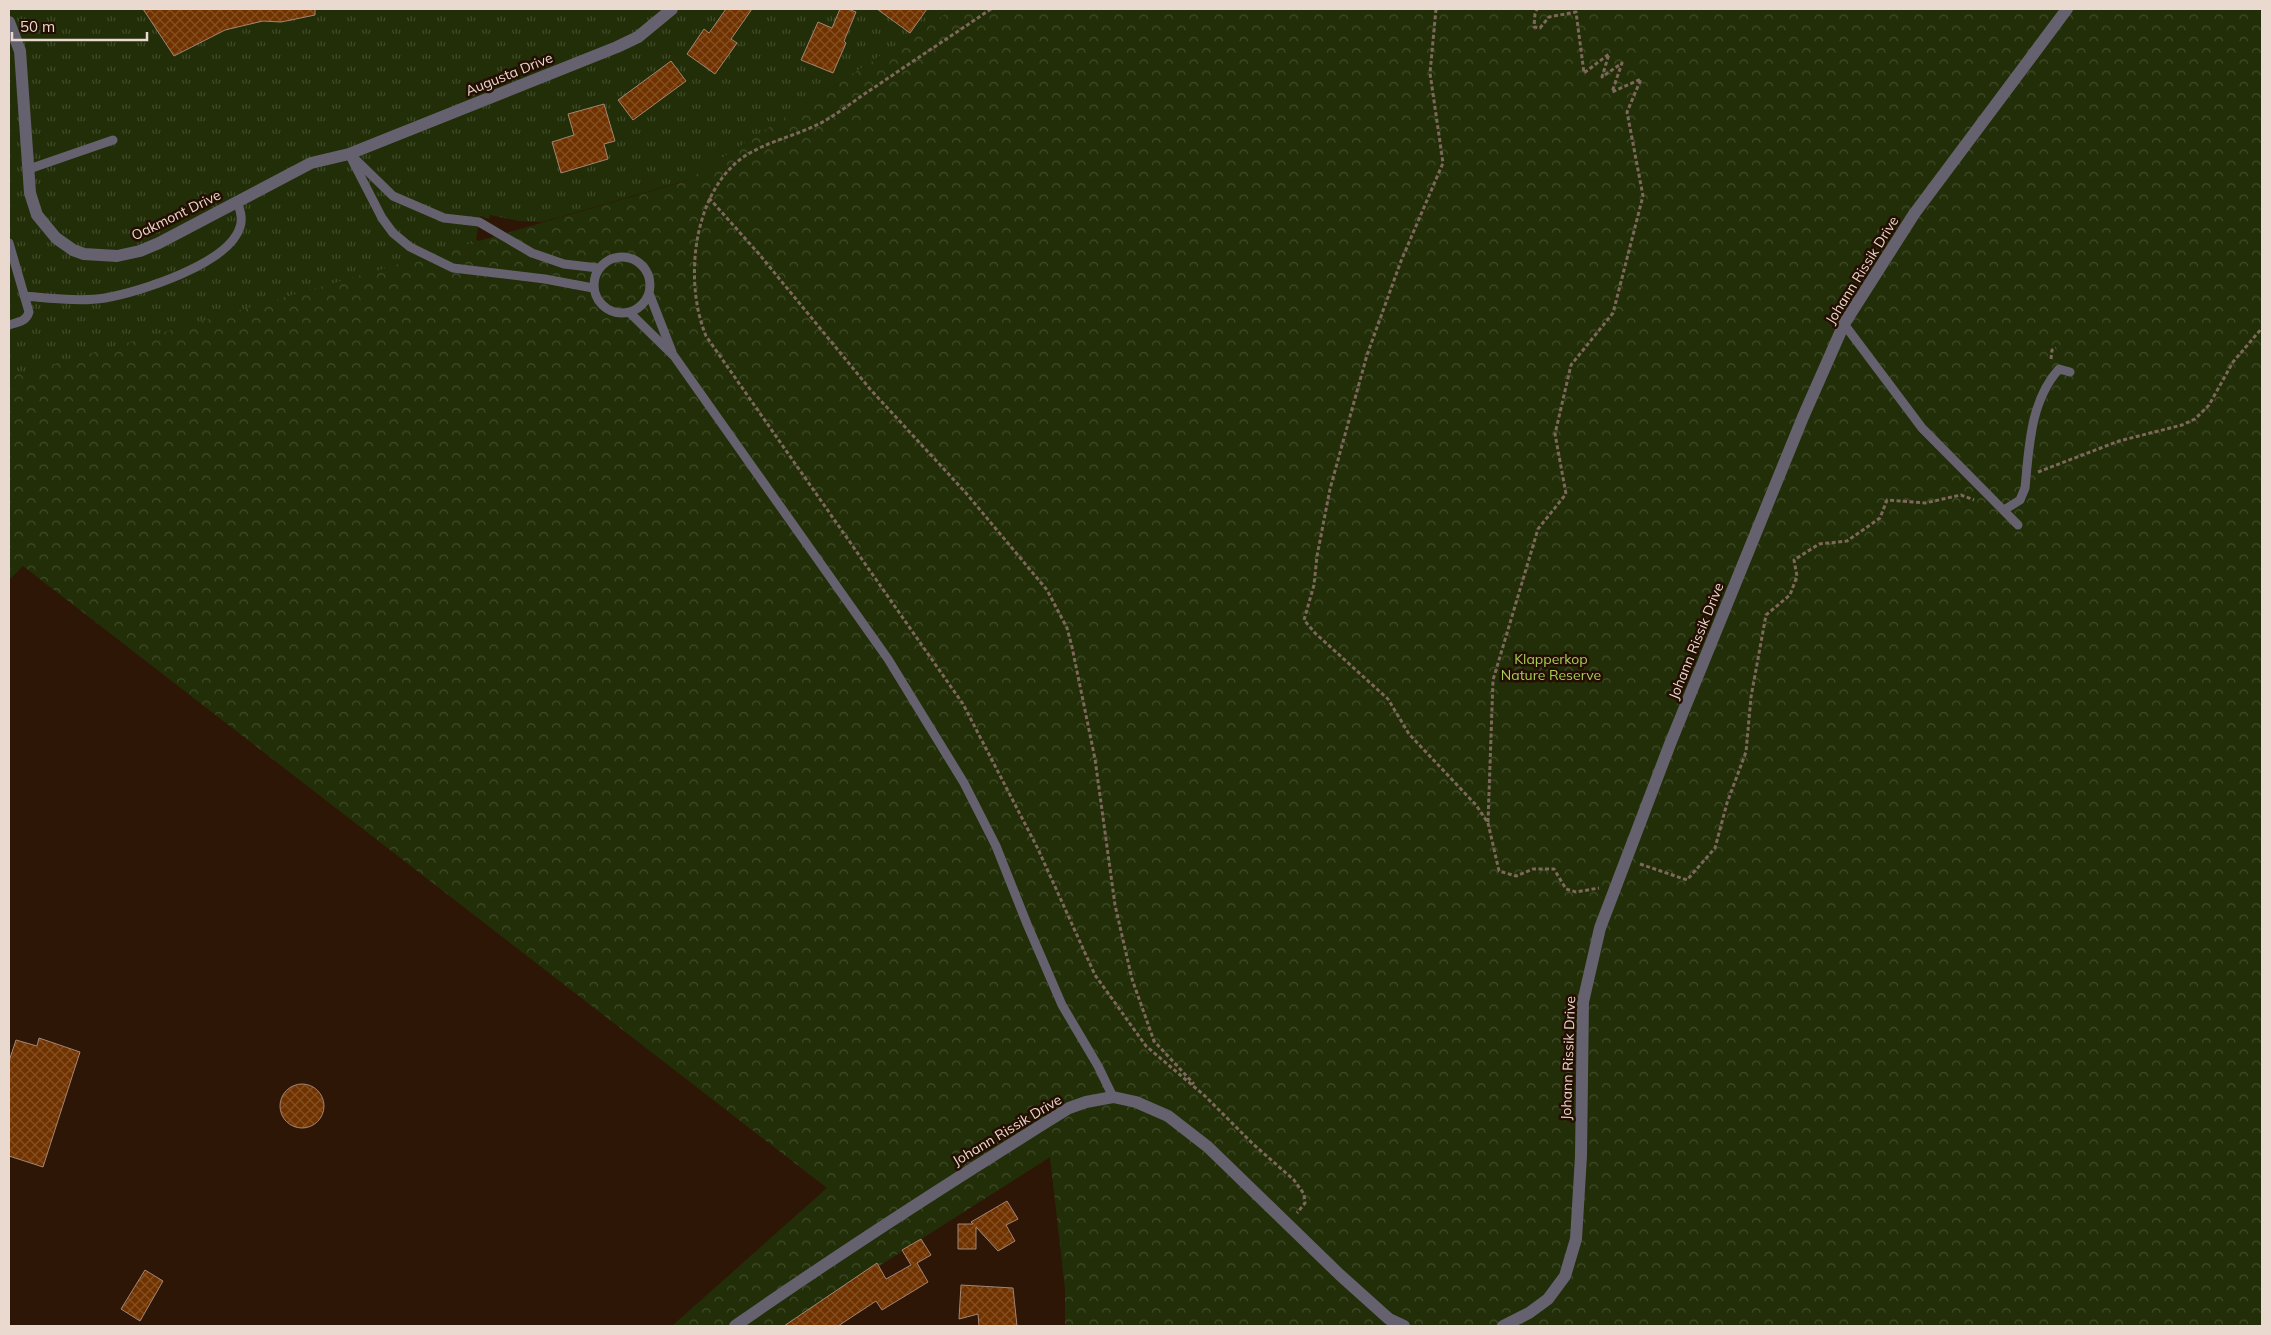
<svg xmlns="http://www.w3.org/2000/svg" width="2271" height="1335" font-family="Mulish,sans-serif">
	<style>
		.grass { fill: url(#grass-tufts) }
		.forest { fill: url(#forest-crowns) }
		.building { fill: url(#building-cross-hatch); stroke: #a48472 }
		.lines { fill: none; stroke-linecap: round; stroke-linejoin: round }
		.path { stroke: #7d685b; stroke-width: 3; stroke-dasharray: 4 2.5; stroke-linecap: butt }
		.service { stroke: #65616e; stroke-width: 9 }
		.minor { stroke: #65616e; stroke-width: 12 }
		.labels { text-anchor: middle; stroke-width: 5; stroke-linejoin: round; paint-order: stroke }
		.street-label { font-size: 14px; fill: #ead9cf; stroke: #240d01 }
		.park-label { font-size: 14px; fill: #a5d055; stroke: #240d01 }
	</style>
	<defs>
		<pattern id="grass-tufts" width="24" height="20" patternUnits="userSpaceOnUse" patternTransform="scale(1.25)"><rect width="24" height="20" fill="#212e07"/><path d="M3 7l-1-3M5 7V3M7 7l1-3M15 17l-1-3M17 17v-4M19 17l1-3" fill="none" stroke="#414c2a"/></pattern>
		<pattern id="forest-crowns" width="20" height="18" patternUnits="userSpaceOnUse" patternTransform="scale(1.25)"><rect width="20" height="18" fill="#212e07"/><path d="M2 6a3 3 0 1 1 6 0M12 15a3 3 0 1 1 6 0" fill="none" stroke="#414c2a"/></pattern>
		<pattern id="building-cross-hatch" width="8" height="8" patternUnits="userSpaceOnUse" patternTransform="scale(1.25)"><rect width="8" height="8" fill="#703300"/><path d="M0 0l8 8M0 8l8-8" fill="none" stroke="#855024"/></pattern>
	</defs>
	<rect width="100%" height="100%" fill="#2e1607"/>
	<path class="grass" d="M9,9H953L688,180L542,222L519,221L490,215L489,219L480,216L476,240L483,242L9,377Z"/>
	<path class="forest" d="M953,9H2262V1326H1065V1289L1050,1157L799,1317L788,1326H672L827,1188L23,566L9,580V377L686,181Z"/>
	<path class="building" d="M143,9H315V15L281,22L263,21L225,30L174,56Z
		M726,9H752L731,39L737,43L715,74L687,54L704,29L709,33Z
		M840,9H848L856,12L844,41L846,43L833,73L801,60L818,22L832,28Z
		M877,9H927L910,33Z
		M671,61L686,81L633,120L618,100Z
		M604,104L615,141L604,144L608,159L561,173L552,142L574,135L568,114Z
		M39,1038L80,1052L43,1167L9,1156V1061L16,1040L37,1046Z
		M280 1106a22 22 0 1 1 44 0a22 22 0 1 1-44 0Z
		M1007,1201L1018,1219L1006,1225L1015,1241L998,1251L976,1227V1249H958V1224H973L971,1222Z
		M921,1239L931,1255L917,1263L928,1282L882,1310L876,1301L838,1326H784L877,1263L886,1279L911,1265L902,1250Z
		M145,1270L163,1281L140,1321L121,1309Z
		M961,1285L1013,1288L1017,1326H979L978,1314L959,1319Z"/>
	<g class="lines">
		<path class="path" d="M991,9C954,34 916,59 878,85C862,95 847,107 831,117C804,135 769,139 742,158C692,195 684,283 706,336L963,704L1038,849L1095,975L1146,1046L1205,1096L1253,1144L1294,1180L1304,1194L1305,1203L1297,1213
			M1436,9L1430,73L1443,163L1401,261L1367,355L1330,489L1317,556L1314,585L1304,620L1315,633L1388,699L1409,734L1476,805L1488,823L1499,871L1516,876L1533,869H1554L1566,889L1576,892L1599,888
			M709,198L759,254L870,389L966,493L1047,590L1067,628L1072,647L1095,759L1115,905L1132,979L1154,1041L1194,1084
			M2051,359L2052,350L2056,348
			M2038,472L2119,441L2182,425L2195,419L2209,405L2233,362L2262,328
			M1488,822L1493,680L1538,529L1566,494L1555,434L1571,365L1613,313L1643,196L1627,112L1641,79L1612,92L1622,63L1602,77L1609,54L1584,73L1576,12L1549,17L1540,28L1534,27L1535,14L1537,9
			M1640,864L1687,880L1715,848L1727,803L1746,752L1751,697L1766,615L1790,595L1797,576L1794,560L1819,544L1847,541L1880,518L1887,500L1925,503L1961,495L1974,500"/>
		<path class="service" d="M349,154L382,218L393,233L410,247L453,268L545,279L593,288
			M355,159L393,196L444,218L479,222L532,253L564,264L598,268
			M29,169L113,140
			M9,243L29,312C26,322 18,322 9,325
			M594 285a28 28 0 1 1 56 0a28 28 0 1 1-56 0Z
			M649,293L672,352
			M24,296C50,298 80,302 105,298C139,292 229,264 240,227C243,218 240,210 237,201
			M629,312L674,356L888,659L964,783L996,846L1027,924L1062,1005L1098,1066L1113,1097
			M1844,324L1922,428L2018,525
			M2004,510L2020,500L2025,488C2029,448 2030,401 2059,369L2070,372"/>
		<path class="minor" d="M9,22L20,51L30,193L37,215L56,238L73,250L84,254L117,256L140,251L159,243L311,163L349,154L617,47L638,37L672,9
			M735,1326C844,1250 956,1178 1069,1108L1086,1102L1113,1097L1136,1102L1168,1116L1208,1147L1340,1275L1389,1319L1404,1326
			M1503,1326L1529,1313L1548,1299L1565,1276L1576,1239L1581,1156L1583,1002L1600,928L1670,744L1803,417L1844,324L1914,214L2067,9"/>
	</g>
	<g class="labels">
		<g class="street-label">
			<text transform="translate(509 74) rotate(-22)" y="5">Augusta Drive</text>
			<text transform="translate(176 215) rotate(-26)" y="5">Oakmont Drive</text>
			<text transform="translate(1862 270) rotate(-58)" y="5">Johann Rissik Drive</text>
			<text transform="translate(1696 641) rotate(-68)" y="5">Johann Rissik Drive</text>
			<text transform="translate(1568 1058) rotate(-88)" y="5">Johann Rissik Drive</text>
			<text transform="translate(1007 1130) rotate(-31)" y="5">Johann Rissik Drive</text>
		</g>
		<g class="park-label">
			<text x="1551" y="664">Klapperkop<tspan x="1551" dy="16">Nature Reserve</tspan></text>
		</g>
	</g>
	<rect width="2271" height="1335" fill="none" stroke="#ead9cf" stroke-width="20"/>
	<path d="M12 32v8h135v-8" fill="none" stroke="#ead9cf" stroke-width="2.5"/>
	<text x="20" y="32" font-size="15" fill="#ead9cf" stroke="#240d01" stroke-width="4" paint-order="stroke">50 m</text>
</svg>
